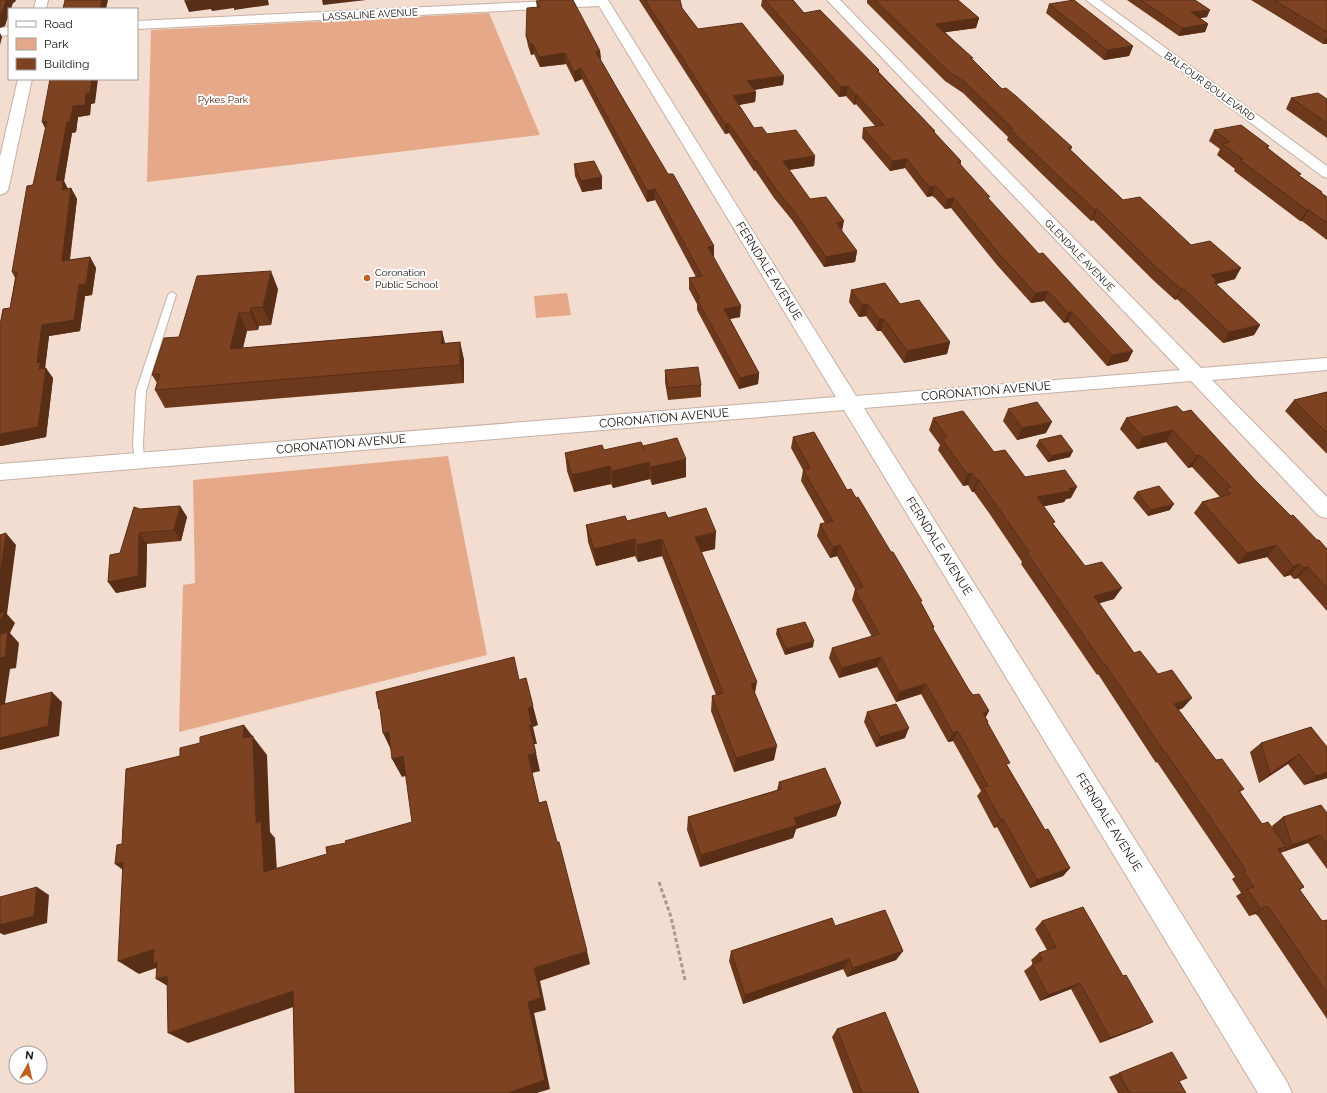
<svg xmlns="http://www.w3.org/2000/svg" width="1327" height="1093" font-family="Raleway,sans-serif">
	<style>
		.green { fill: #e5a98a }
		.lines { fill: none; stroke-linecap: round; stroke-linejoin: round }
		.lane-casing { stroke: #c6b0a5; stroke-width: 2 }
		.street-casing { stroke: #c6b0a5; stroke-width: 2 }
		.path { stroke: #aa988f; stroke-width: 3; stroke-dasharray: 4 2.5; stroke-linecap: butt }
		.lane { fill: #fff; fill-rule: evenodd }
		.street { fill: #fff; fill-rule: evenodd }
		.wall { fill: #6c391c }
		.shaded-wall { fill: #582e17 }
		.building { fill: #7d4221; stroke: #582e17 }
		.poi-dot { fill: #c26023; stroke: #fff; stroke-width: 1.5 }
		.labels { text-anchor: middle; stroke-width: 4; stroke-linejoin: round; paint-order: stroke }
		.far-street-label { font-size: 10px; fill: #17100c; stroke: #fff }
		.far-park-label { font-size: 10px; fill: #4c2207; stroke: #fff }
		.far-poi-label { font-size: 10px; fill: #17100c; stroke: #fff; text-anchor: start }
		.street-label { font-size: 12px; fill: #17100c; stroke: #fff }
	</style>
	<rect width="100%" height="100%" fill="#f3dcd0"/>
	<path class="green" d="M489,13L540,135L147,182L151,30Z
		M567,293L571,315L536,318L534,296Z
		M448,456L487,655L179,732L183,585L195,583L193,480Z"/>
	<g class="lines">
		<g class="lane-casing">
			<path id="lane" d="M172,292L176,295L146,391L143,443L144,461L143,464H135L133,443L136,391L168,295Z"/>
		</g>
		<g class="street-casing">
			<path id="street" d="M36,0H48L46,9H34Z
				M570,0H608L856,396L1180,370L827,0H840L1201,368L1327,358V370L1212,380L1327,497V518L1319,516L1191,381L864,408L1287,1082L1292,1093H1258L844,410L0,480V464L836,397L599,6L137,29V21Z
				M1086,0H1100L1327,166V178L1322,176Z
				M9,27V35L0,36V28Z
				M18,79H32L8,190L5,193L0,195V157Z"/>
		</g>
		<path class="path" d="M659,882L671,917L685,980"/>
		<use href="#lane" class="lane"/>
		<use href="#street" class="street"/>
	</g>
	<path class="wall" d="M639,0H680L682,8L698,29L784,76L783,85L754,90L756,92L755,102L739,105L754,128L815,156L814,166L789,170L810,199L842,231L857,251L855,262L824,267L792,220L774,198L755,170L754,171L729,133L725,134Z
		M762,0H793L804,13L879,70V72L935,131L934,132L961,161V165L989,200L1128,361L1107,366L1068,322L1064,323L1044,301L1031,303L997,265L951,208L945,209L935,198L932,196L927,197L905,168L890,171L862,138L863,128L875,126L856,104L854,105L846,96L839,97L761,6Z
		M867,0H958L979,18L976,28L945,32L1002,89L1072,147L1071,150L1123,200L1191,245L1235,279L1216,284L1260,325L1254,335L1223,343L1177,299L1175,300L1153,280L1093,220L1091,221L1048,180L1007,140L1008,137L963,93L945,81L867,3Z
		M1127,0H1195L1207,17L1200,18L1208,24L1205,32L1179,36Z
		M1251,0H1327V44H1323Z
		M536,1L600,51L601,60L714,257L740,317L730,319L759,373L758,384L739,389L697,310V304L689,289V278L696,277L655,200L647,202L582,79L575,82L566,64L540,67L534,54L531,55L528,46L526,36L537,8Z
		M1049,4L1133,46L1129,56L1104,60L1046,13Z
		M50,79L95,103L91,104L90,115L78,117L76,132L72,133L64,181L68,189L71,188L77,199L70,260L90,257L96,268L92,295L85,296L80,331L49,336L45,368L53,378L46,437L1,446L10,308L15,278L12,272L33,185L46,129Z
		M1291,98L1327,99V138L1286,109Z
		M1214,130L1269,146L1268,148L1300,176L1322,192V193L1327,197V240L1302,221H1300L1234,171L1235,169L1217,155L1220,149L1209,141Z
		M574,164L602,177V189L582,192L575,176Z
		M278,289L271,325L259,326L258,330L247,331L243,348L442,331L445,343L460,342L464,360V383L165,408L155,390L157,383L152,375L179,337Z
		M851,290L900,304L950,342L947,354L904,363L881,331H877L866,316L859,317L849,302Z
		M665,370L701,385V397L668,400L665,382Z
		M1327,392V454L1285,411L1294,400Z
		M1008,409L1046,433L1017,440L1003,421Z
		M1183,412L1256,481L1291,516L1327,549V611L1298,578L1294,579L1290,575L1284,577L1267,557L1238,564L1194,513L1202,502L1220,497L1192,467L1188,468L1166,442L1137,449L1120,429L1126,418Z
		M933,418L994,452L1025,477L1071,498L1066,499L1064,502L1044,506L1054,525L1085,566L1114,599L1099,603L1134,653L1183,708L1179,710L1216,760L1244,789L1240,792L1262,824L1273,829L1272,826L1283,817L1327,813V869L1308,843L1280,853L1304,887L1300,890L1322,921L1327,920V1019L1258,916L1255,914L1249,916L1236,896L1241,893L1232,879L1235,877L1157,762L1156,763L1098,674L1097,675L1021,564L1022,562L989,513L974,492H972L968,485L963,486L938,450L940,445L929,430Z
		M793,437L856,498L921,603L934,627L933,629L988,722L987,723L1008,767L1045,830L1070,868L1063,876L1030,888L997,827L994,828L977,796L981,791L953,741L948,742L921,694L896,702L877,667L839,678L829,658L832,648L872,637L852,600L855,589L837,556L830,558L817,536L820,524L825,523L801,481L803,470L791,448Z
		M1039,440L1070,457L1048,462L1036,446Z
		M643,447L686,477L652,485L650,479L613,488L611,484L574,492L567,471L565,453Z
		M1137,492L1170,510L1148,516L1133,498Z
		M180,506L187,517L181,541L147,544L146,587L116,593L120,553L140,509Z
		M668,518L715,549L701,552L755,694L774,760L734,772L711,711L712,696L716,695L662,556L638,562L635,556L596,566L588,542L586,525Z
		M777,629L813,647L785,655L776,634Z
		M867,712L905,738L876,747L864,722Z
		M1261,743L1327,747V778L1304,785L1288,764L1259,783L1250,752Z
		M779,782L841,803L836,816L796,829L793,838L700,867L687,830L688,817L777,790Z
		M1042,921L1142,1027L1100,1043L1071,989L1040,1001L1024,971L1033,964L1031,960L1039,953L1047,950L1035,929Z
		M835,926L903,951L896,960L847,977L843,969L743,1004L729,961L731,951Z
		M837,1029L919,1093H853L832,1037Z
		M1119,1073L1179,1081L1186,1093H1118L1109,1077Z"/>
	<path class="shaded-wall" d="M6,0H16L15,2L13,3L11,9H9V14L5,26L0,28V17Z
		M102,0H108L106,9H100Z
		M198,0H268L269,5L234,10V8L212,11L211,9L189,12L185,2Z
		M322,0H366L323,5Z
		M1210,10L1207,17L1188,20L1191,12Z
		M979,18L976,28L933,34L935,24Z
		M1208,24L1205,32L1179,36L1182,28Z
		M0,33L2,37L0,45Z
		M1327,37V44H1323Z
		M530,44H533L534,54L531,55Z
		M1133,46L1129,56L1104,60L1107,50Z
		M600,51L601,61L596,52Z
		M565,53L566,64L540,67L539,57Z
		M581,68L582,79L575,82L574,72Z
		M784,76L783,85L747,91V81Z
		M92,79H98L95,103L91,104L90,115L78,117L76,132L72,133L64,181L69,191L68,200L56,181L67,122L73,106Z
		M848,86L846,96L839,97L841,87Z
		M756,92L755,102L733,106V96Z
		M855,95H857L856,104L854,105Z
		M47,121V132L42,122Z
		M725,124H729V133L725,134Z
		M815,156L814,166L782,171L783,161Z
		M907,159L905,168L890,171L892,161Z
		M756,160L755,170L754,171L755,161Z
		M602,177V189L582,192L581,181Z
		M935,186L932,196L927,197L929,187Z
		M71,188L77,199L68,272L62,261Z
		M655,189V200L647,202V191Z
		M954,198L951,208L945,209L947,199Z
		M1097,209L1093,220L1091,221L1095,210Z
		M1307,210H1309L1302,221H1300Z
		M844,221L842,231L836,223Z
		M714,246V257L708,247Z
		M857,251L855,262L824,267L826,257Z
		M90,257L96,268L92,295L85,296L80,331L49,336L45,368H46L53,378L46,437L1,446H0V434L39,369L37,363L42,325L79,285Z
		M1241,268L1235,279L1216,284L1211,292V275Z
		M271,271L278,289L271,325L263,307Z
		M1183,288L1177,299L1175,300L1181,289Z
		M1048,291L1044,301L1031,303L1035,293Z
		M868,304L866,316L859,317L862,305Z
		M741,306L740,317L723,320L724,309Z
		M251,308L259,326L258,330L250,313Z
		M1072,312L1068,322L1064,323L1068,313Z
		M239,313L247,331L238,366L230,349Z
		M879,319H884L881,331H877Z
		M1260,325L1254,335L1223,343L1229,332Z
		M442,331L446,349L441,344Z
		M460,342L464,360V383L460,365Z
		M950,342L947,354L904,363L907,351Z
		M1133,351L1128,361L1107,366L1112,355Z
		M759,373L758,384L739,389L740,378Z
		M1052,422L1046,433L1017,440L1022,428Z
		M1173,430L1166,442L1137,449L1143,437Z
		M1073,451L1070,457L1048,462L1051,456Z
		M1200,455L1192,467L1188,468L1196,456Z
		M686,459V477L652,485L651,467Z
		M649,462L650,479L613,488L612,471Z
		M610,466L611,484L574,492L572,475Z
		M972,473L968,485L963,486L967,474Z
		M977,480H979L974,492H972Z
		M1077,487L1071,498L1066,499L1064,502L1032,509L1037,497L1069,488Z
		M1174,504L1170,510L1148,516L1151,510Z
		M180,506L187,517L181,541L174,530Z
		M716,532L715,549L694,554L695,537Z
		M6,533L16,545L7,614L15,623L10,633L19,643L16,668L10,669L3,717L0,714V575Z
		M139,533L147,544L146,587L116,593L108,582Z
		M635,539V556L596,566L594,549Z
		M662,539V556L638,562L637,545Z
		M840,545L837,556L830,558L833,547Z
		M1276,545L1267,557L1238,564L1247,553Z
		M1300,564L1290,575L1284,577L1293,566Z
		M1308,567L1298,578L1294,579L1304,568Z
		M1122,588L1114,599L1087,607L1094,596Z
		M814,641L813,647L785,655L786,649Z
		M881,657L877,667L839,678L842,668Z
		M757,682L754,698L751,684Z
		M926,684L921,694L896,702L899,692Z
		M52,692L62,702L59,736L0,750V738Z
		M1192,698L1183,708L1166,714L1174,704Z
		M533,706L538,725L533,727L537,744H534L529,725L528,708Z
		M989,711L984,721L983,713Z
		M244,725L267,755L270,832L275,838L278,888L264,872L243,738Z
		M909,728L905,738L876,747L880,737Z
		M958,731L953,741L948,742L953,733Z
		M389,732L392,752L383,733Z
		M777,746L774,760L734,772L736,758Z
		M536,753L540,771L532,773L528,755Z
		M1299,754L1288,764L1259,783L1270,774Z
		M403,756L412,774L402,777L392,759Z
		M1327,772V778L1304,785L1316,776Z
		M841,803L836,816L796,829L793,838L700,867L701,855L794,818Z
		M1003,819L997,827L994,828L1001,820Z
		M1320,835L1308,843L1280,853L1292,845Z
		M1286,847L1274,855L1278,849Z
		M123,862L136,880L115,864Z
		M1070,868L1063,876L1030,888L1037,880Z
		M37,887L49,895L47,923L4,935L0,933V922Z
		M1267,906L1255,914L1249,916L1261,909Z
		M154,949L159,967L139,974L118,961Z
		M587,951L590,964L540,981L546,1010L534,1013L550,1089L537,1093H508L528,1002L534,968Z
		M903,951L896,960L847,977L853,968Z
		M849,959L843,969L743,1004L745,995Z
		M167,976L176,991L156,979Z
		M1080,983L1071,989L1040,1001L1048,995Z
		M293,991L308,1002L188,1043L168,1033Z
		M1153,1022L1142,1027L1100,1043L1110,1038Z"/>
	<path class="building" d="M0,0H6L0,17Z
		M65,0H102L100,9H63Z
		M185,0H198L185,2Z
		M546,0H573L600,51L596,52L619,92L668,174H673L714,246L708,247L741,306L724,309L759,373L740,378L697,299L700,298L689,278L702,276L655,189L647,191L581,68L574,72L565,53L539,57L533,44H530L526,36L527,8L540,7L536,1Z
		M645,0H680L682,8L698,29L742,23L784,76L747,81L756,92L733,96L754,128L762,127L767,134L796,130L815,156L783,161L810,199L826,197L844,221L836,223L857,251L826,257L793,210L775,188L756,160L755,161L729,124H725Z
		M765,0H793L804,13L820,10L879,70L877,71L935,131H933L961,161L958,162L990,197H987L1039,254L1043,253L1133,351L1112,355L1072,312L1068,313L1048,291L1035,293L1000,255L954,198L947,199L938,188L935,186L929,187L907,159L892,161L863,128L884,125L857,95H855L848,86L841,87Z
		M875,0H958L979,18L935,24L973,58H971L1002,89L1006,88L1016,96L1072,147L1068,148L1123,200L1140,197L1191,245L1210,241L1241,268L1211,275L1217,281L1214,282L1260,325L1229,332L1183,288L1181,289L1158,269L1097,209L1095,210L1051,169L1010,129H1013L966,83L948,71Z
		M1074,0L1133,46L1107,50L1049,4Z
		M1141,0H1195L1210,10L1191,12L1208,24L1182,28Z
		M1274,0H1327V32Z
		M50,79H92L90,93H86L85,105L73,106L70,122H67L56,181L63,180L62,190L71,188L62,261L90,257L86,284L79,285L74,320L42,325L37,363L41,362L39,369L46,368L38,427L0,434V325L3,309L10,308L17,272H12L27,186L33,185L47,121L42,122Z
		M1318,93L1327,99V123L1291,98Z
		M1241,125L1269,146L1266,147L1301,174L1298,175L1322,192L1321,193L1327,197V223L1309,210H1307L1240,160L1243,159L1222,144L1230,142L1214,130Z
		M594,161L602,177L581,181L574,164Z
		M271,271L263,307L251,308L250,313H239L230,349L442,331L441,344L460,342V365L155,390L160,374L152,375L164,338L179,337L197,276Z
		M885,283L900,304L919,300L950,342L907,351L884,319H879L868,304L862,305L851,290Z
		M698,367L701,385L668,388L665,370Z
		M1327,392V433L1294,400Z
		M1037,402L1052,422L1022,428L1008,409Z
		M1177,406L1183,412L1191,410L1256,481L1291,516L1293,515L1317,540H1319L1327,549V588L1308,567L1304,568L1300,564L1293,566L1276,545L1247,553L1202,502L1231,494L1226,489L1231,487L1200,455L1196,456L1173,430L1143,437L1126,418Z
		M963,411L994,452L1005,450L1025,477L1065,470L1077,487L1069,488L1070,491L1037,497L1055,522L1052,523L1085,566L1102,562L1122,588L1094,596L1134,653L1140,651L1158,674L1172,670L1192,698L1174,704L1216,760L1222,759L1244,789L1239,791L1262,824L1268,822L1286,847L1278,849L1304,887L1299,889L1322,921L1327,920V993L1270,909L1267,906L1261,909L1247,889L1254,887L1243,871L1246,870L1166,753H1165L1105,664L1104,665L1027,553L1029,552L994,502L979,480H977L972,473L967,474L942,439L947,437L933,418Z
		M814,432L847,490L851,489L856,498L858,497L891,552H893L922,601H920L934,627H932L969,690L973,695L979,694L989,711L983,713L988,722H987L1010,763L1006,764L1045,830L1048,829L1070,868L1037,880L1003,819L1001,820L983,787L988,786L958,731L953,733L926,684L899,692L881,657L842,668L832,648L879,634L855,590L863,587L840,545L833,547L820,524L833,521L803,470L810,468L793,437Z
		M1061,435L1073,451L1051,456L1039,440Z
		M677,438L686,459L651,467L649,462L612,471L610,466L572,475L565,453L602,445L604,450L641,442L645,451L643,446Z
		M1159,486L1174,504L1151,510L1137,492Z
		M180,506L174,530L139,533L138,576L108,582L110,555L120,553L134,507L140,509Z
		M706,508L716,532L695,537L757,682L751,684L777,746L736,758L712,696L723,693L662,539L637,545L635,539L594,549L586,525L625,516L627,521L665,512L668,518Z
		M6,533L0,575V535Z
		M5,612L0,621V613Z
		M805,622L814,641L786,649L777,629Z
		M8,632L5,657L0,658V634Z
		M514,657L519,680L526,678L533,706L528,708L532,725H529L536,753L528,755L539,803L546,801L557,842H559L587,951L534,968L541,998L528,1002L545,1080L508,1093H295L293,991L168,1033L167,976L156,979L157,962L153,964L154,949L118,961L123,862L115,864L117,845L122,844L126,769L180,756V748L200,743V737L244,725L243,738L253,736L256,823L261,821L264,872L327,854L326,847L346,843L345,841L412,822L403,756L392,759L389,732L383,733L380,709H379L376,692Z
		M52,692L48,726L0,738V705Z
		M896,704L909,728L880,737L867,712Z
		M1311,727L1327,747V772L1316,776L1299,754L1270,774L1261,743Z
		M825,768L841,803L794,818L797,825L701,855L688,817L782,789L779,782Z
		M1321,805L1327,813V844L1320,835L1292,845L1283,817Z
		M37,887L34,916L0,925V897Z
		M1083,907L1123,976L1126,975L1153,1022L1110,1038L1080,983L1048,995L1032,964L1042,960L1039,953L1056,947L1042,921Z
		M885,910L903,951L853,968L849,959L745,995L731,951L832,918L835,926Z
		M885,1012L919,1093H862L837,1029Z
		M1172,1052L1187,1078L1179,1081L1186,1093H1130L1119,1073Z"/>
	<circle class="poi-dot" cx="367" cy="278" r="4"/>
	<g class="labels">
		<g class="far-street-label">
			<text transform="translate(370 14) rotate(-3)" y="4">LASSALINE AVENUE</text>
			<text transform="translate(1210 86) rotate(36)" y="4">BALFOUR BOULEVARD</text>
			<text transform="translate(1080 255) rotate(46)" y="4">GLENDALE AVENUE</text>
		</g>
		<g class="far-park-label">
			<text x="223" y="103">Pykes Park</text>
		</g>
		<g class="far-poi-label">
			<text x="375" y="276">Coronation<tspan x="375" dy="12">Public School</tspan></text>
		</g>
		<g class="street-label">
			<text transform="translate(769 271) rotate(58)" y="4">FERNDALE AVENUE</text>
			<text transform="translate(986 391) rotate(-5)" y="4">CORONATION AVENUE</text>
			<text transform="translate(664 418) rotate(-5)" y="4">CORONATION AVENUE</text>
			<text transform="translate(341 444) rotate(-5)" y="4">CORONATION AVENUE</text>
			<text transform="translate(939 546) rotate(58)" y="4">FERNDALE AVENUE</text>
			<text transform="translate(1109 822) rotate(58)" y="4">FERNDALE AVENUE</text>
		</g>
	</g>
	<rect x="8" y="8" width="130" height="72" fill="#ffffff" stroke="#a29f9e"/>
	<rect x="16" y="21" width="20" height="6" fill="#ffffff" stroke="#a29f9e"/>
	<text x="44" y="28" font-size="12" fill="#17100c">Road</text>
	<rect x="16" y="38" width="20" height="12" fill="#e5a98a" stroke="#a29f9e"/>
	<text x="44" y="48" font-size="12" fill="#17100c">Park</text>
	<rect x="16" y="58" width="20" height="12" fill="#7d4221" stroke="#a29f9e"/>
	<text x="44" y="68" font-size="12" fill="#17100c">Building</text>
	<g transform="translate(28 1065) rotate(8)"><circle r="19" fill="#ffffff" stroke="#a29f9e"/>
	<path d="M0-3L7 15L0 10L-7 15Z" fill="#c26023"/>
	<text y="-6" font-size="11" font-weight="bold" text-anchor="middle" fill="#17100c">N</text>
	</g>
</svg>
